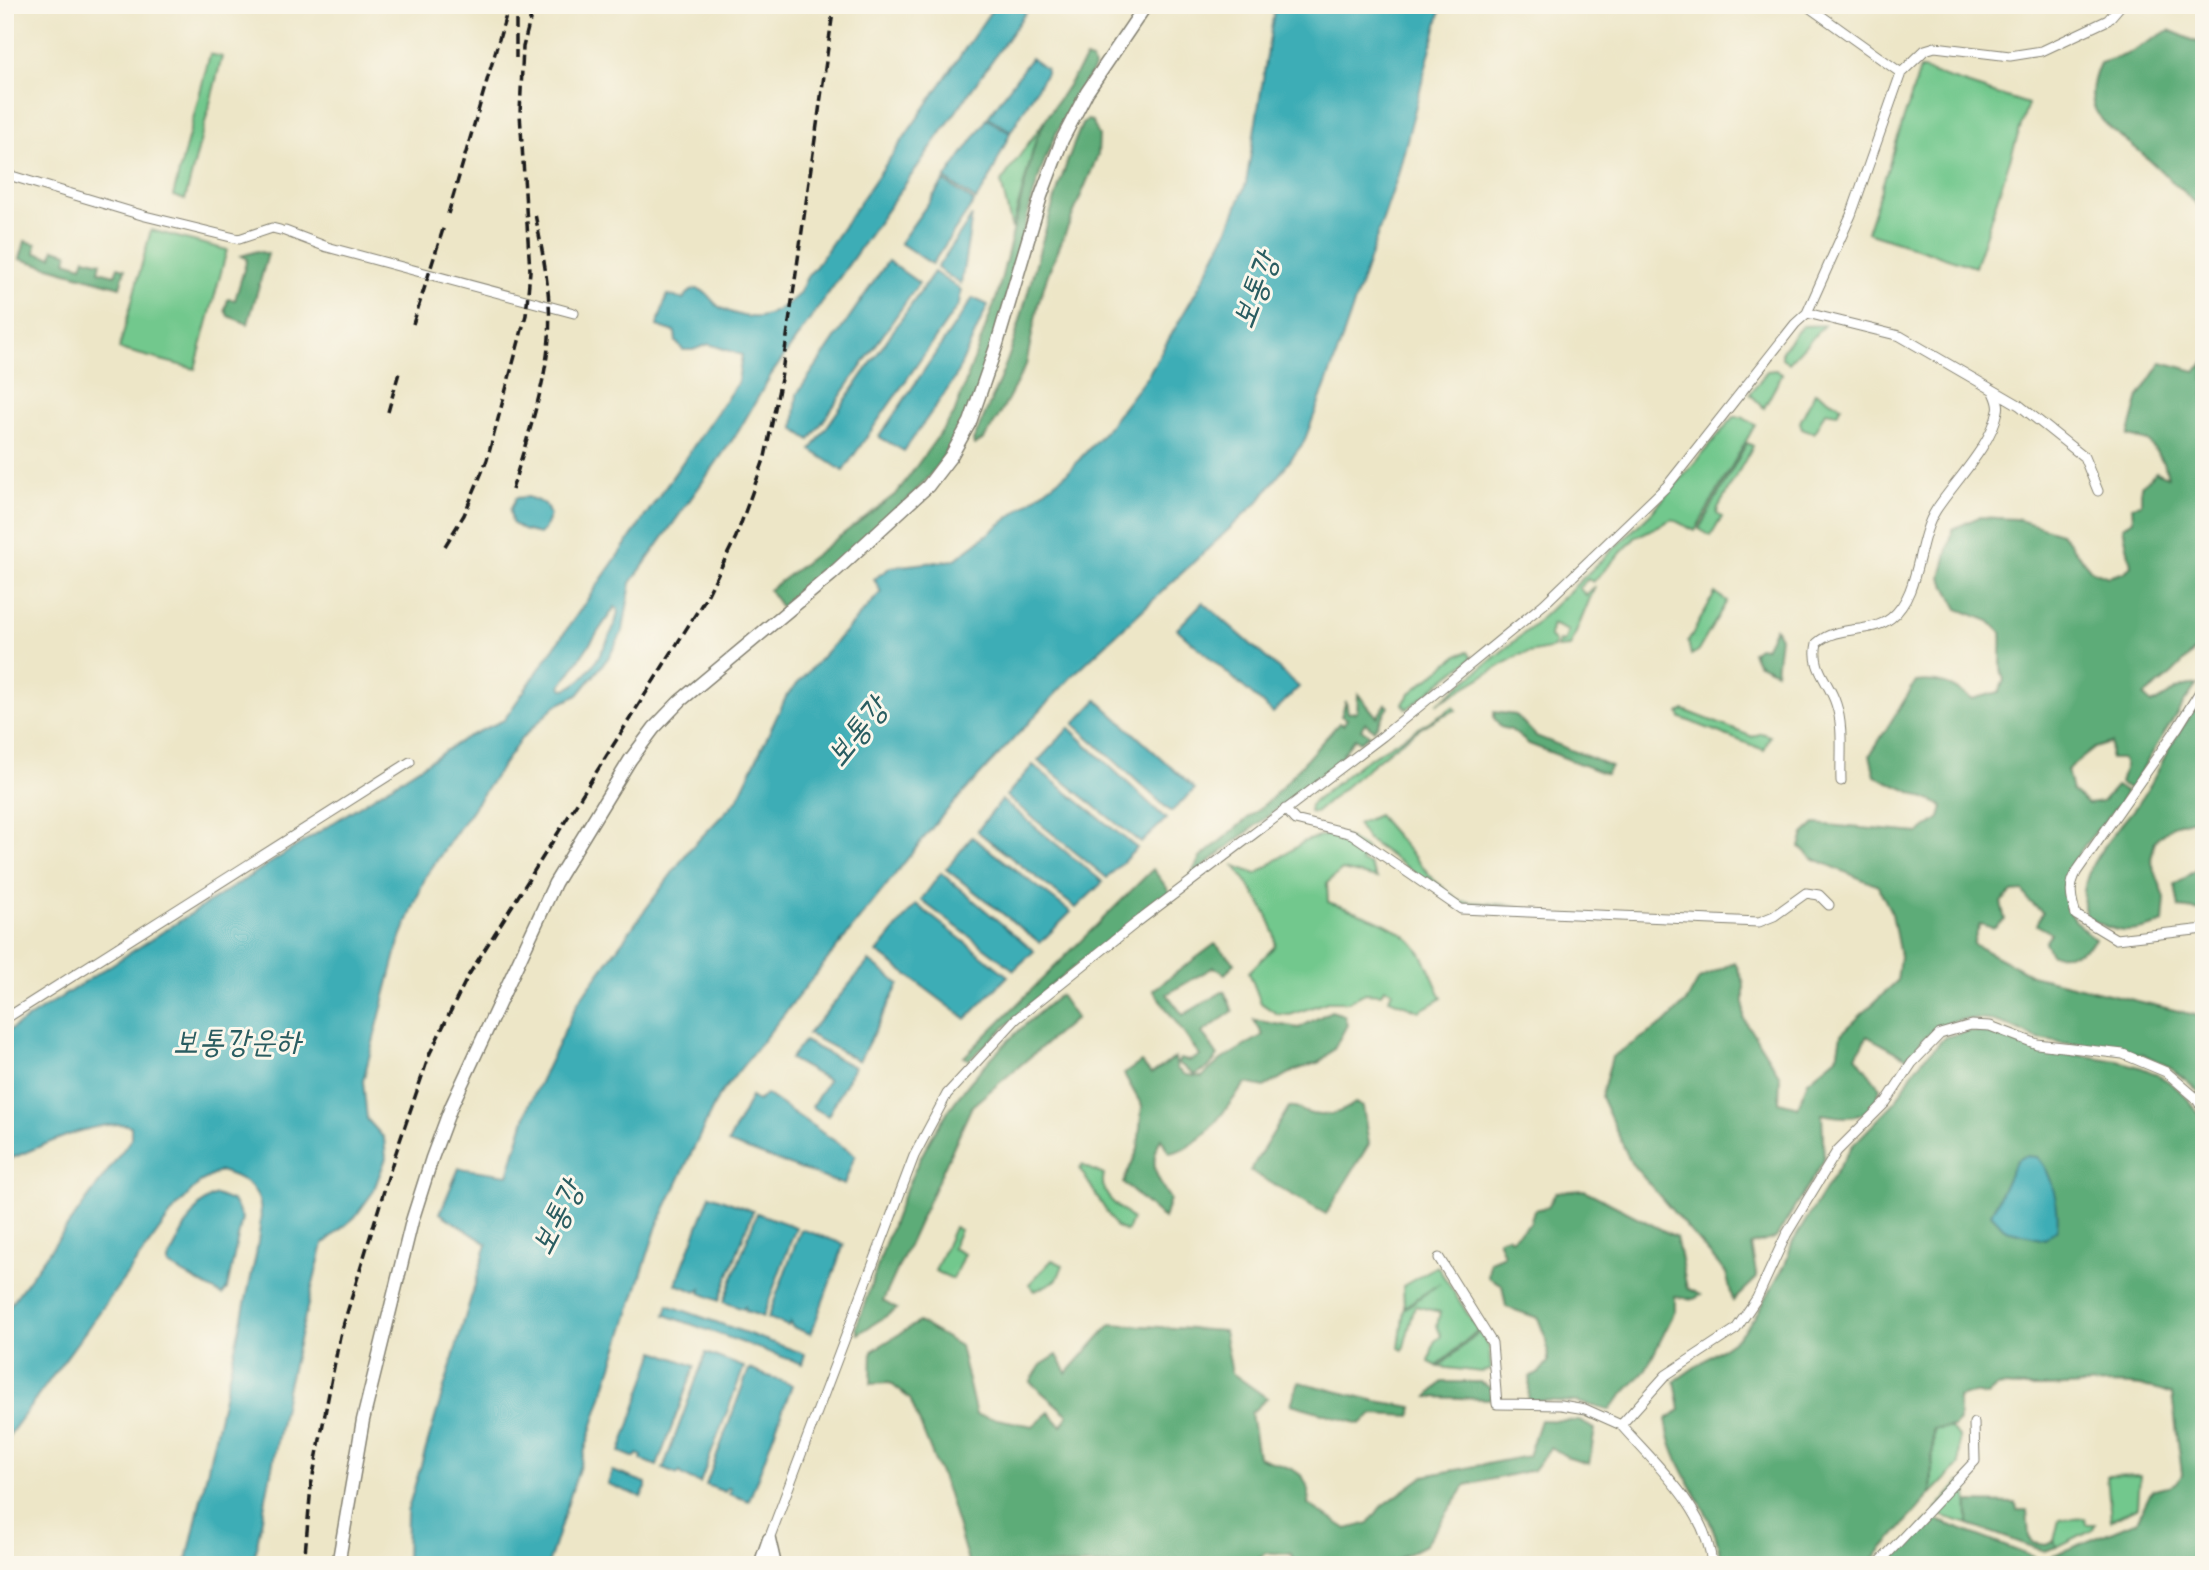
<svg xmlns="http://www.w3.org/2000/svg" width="2209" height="1570" font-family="Caveat,'Poor Story',sans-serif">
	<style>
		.green { fill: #72c88d; stroke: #477254; stroke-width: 2 }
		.forest { fill: #5dac78; stroke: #3c644a; stroke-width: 2 }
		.water { fill: #3cadb6; stroke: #2c6469; stroke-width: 2; fill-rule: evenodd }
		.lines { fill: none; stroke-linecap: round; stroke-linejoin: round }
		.street-casing { stroke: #848172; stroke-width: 11 }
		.secondary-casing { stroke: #848172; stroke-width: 15 }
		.street { stroke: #fff; stroke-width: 9 }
		.secondary { stroke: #fff; stroke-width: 12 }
		.rail { stroke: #1c1c1c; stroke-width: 3.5; stroke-dasharray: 10 5; stroke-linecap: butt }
		.labels { text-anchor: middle; stroke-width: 6; stroke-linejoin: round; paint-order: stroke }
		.water-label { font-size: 32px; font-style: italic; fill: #2a5d61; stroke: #fbf7ec }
	</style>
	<rect width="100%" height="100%" fill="#fbf7ec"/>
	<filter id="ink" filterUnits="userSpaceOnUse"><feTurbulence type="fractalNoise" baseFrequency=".0143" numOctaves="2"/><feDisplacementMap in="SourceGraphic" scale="14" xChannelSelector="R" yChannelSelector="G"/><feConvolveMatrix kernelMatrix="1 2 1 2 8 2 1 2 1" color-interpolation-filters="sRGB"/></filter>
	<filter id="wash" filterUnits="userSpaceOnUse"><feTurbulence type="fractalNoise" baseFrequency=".00686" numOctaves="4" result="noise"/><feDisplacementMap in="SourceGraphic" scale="28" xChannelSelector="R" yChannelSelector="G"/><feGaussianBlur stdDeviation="1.57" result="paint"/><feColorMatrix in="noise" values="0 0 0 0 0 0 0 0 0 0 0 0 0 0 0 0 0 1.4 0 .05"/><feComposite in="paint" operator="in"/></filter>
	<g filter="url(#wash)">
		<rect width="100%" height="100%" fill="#ede6c7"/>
		<path class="green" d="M210,54L222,57L185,200L173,196Z
			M1920,69L2028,104L1975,267L1867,232Z
			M1047,117L1036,139L1012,229L1001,182Z
			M151,230L227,250L195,369L119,349Z
			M1824,325L1789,363L1782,358V350L1802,326Z
			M1776,370L1782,374L1764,408L1750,394L1767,371Z
			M1815,392L1841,406L1837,414L1825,412L1814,433L1802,428L1800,422Z
			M1734,417H1742L1755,425L1695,531L1672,519L1636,537L1593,582L1588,579L1579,588L1586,595L1595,586L1570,647L1557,648L1559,641L1564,642L1568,631L1552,624L1549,636L1555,642L1554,648L1519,655L1437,704L1533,626L1653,511Z
			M1747,443L1753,446L1718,508L1717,514L1722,517L1711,536L1699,529Z
			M1715,593L1727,601L1698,651L1691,655L1688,642Z
			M1468,652L1472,658L1407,709L1403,704L1410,693L1458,655Z
			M1453,707L1456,710C1414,724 1351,783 1315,813L1309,812L1310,805L1360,764Z
			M1684,710L1753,737L1761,733L1770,736L1764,750L1681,718L1679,713Z
			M1378,815L1434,880L1460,901L1520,906L1460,905L1367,839L1357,824Z
			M1326,835L1344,836L1367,849L1361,862L1369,864L1377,878L1342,870L1327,883L1328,902C1352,910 1393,923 1411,941C1426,956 1433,980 1442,998L1419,1011L1389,999L1392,991L1384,988L1381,994L1365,993L1348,1002H1327L1290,1015L1277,1014L1261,1003L1249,972L1275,946C1279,925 1247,882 1235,866L1256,874L1305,841Z
			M1082,1165L1104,1175C1098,1195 1119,1207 1132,1219L1127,1232L1116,1227L1080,1169Z
			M954,1227L960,1230L952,1248L964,1254L953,1279L935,1271Z
			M1052,1260L1063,1265L1057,1280L1035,1291L1029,1284Z
			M1437,1266L1478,1330L1437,1366L1429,1362L1434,1342L1441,1336L1437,1326L1440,1312L1415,1306L1403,1350L1399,1348L1404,1309L1440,1283L1404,1307L1403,1286Z
			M1479,1332L1489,1347L1491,1370L1481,1372L1439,1367Z
			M1950,1428L1959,1437V1465L1931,1494L1934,1429Z
			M2140,1475L2138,1507L2111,1520L2107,1476Z
			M1960,1482L1967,1486L1968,1524L1942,1516L1936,1509Z
			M2085,1518L2086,1524H2095L2093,1529L2057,1547L2054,1541L2059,1520Z"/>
		<path class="forest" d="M2169,30L2204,45V210C2184,194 2166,175 2147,158C2113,126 2075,118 2100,63L2125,55Z
			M1086,58L1092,60L1094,68C1073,101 1053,134 1041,171C1010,263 998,374 944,456C909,509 832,567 781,607L769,590L897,493L954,414L997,296L1036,139L1047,117Z
			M1087,120L1092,121L1099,136L1098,155L1048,274L1038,305L1026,365L999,416L984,439L974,445L973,441C988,408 1003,375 1014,341C1036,267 1052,195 1082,124Z
			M25,241L36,244L35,253L52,257L54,249L68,253L66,261L82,266L85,258L101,262L99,271L115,275L118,267L125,269L120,287L20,259Z
			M257,251L268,254L248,324L228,316L225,310L228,299L235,300L247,259L241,256Z
			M2162,362L2195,371L2204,363V641L2172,674L2144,696L2151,704C2167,698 2179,683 2197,685C2171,718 2153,754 2130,789L2120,783L2125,765L2122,759H2110L2111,743L2095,748L2067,770L2072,791L2088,804L2102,802L2116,786L2126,791L2121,802C2085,847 2029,891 2095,939C2083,955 2071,955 2051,954L2045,942L2051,933L2037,925L2042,912L2029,901L2023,891L2012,892L2001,902L2005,920L1993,928L1980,924L1973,944L2031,975L2195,1015L2204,1021V1098C2151,1037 2107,1053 2038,1039C2028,1036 2019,1030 2009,1026C1993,1019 1968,1017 1951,1022C1931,1027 1920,1042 1907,1058L1867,1036L1856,1056L1880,1088C1873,1120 1850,1120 1822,1114L1824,1160L1776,1238L1751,1245L1757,1278L1733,1301L1726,1273L1631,1163L1601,1097L1612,1057L1666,1022L1687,1001L1699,979L1735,962L1744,983V1019L1780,1076L1779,1102L1798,1107L1808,1081L1837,1057L1841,1034L1897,981L1900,956L1892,914L1878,886L1812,858L1800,847L1804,834L1815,824L1919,833L1940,818L1943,806L1875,776L1870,755L1916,682C1939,679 1954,685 1971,699L1999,692L2004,680C1998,667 2003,647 2001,632L1989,621L1958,609L1941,577L1953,529L1979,517L2016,519L2061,533L2091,570L2108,577L2125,572L2131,565L2123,527L2133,520L2132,506L2141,504V486L2156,472L2168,477L2164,463L2148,441L2128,436L2139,397Z
			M1775,628L1780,637L1776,672L1757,663L1752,652L1758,647L1765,648Z
			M1358,694L1377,717L1386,704L1389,707L1374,730L1365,723L1361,729L1370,735L1360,742L1355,738L1337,762L1190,877L1200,858L1272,798L1339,723L1343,725L1347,719L1341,716L1346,701L1348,713L1357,712Z
			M2204,696V809L2198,818L2173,825L2155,841L2151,860L2165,898L2163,923C2130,935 2117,934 2086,917C2072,868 2118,833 2143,797C2154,781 2161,762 2171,745C2181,728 2193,712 2204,696Z
			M1494,712L1516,715L1536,736L1611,766L1606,774L1529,744L1511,730L1500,727L1494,718Z
			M2204,865V911L2179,908L2175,885Z
			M1153,869L1170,892L1050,986L969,1060L964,1057Z
			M1215,944L1235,963L1225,974L1214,967L1167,994L1183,1015L1224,991L1233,1011L1202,1033L1218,1056L1208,1068L1195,1075L1178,1063L1180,1059L1189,1061L1200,1056L1153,990Z
			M1060,995L1076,1018L972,1106L883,1301L897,1309L858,1334L856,1327C877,1272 893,1213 919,1161C952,1093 1003,1041 1060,995Z
			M1331,1011L1344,1015L1347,1025L1334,1049L1320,1062L1296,1070L1264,1087L1246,1083C1225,1107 1204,1149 1169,1153L1161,1138C1148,1163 1156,1178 1170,1199L1164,1219L1123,1183L1138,1149L1142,1106L1124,1074L1141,1062L1151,1074L1175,1058L1177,1069L1186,1075L1202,1077L1221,1060L1263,1035L1254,1020L1299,1028Z
			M1969,1031C1998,1032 2006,1041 2031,1047C2098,1063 2165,1050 2204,1123V1565H2043L2052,1556L2137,1521L2152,1490C2165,1484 2176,1490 2182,1474L2172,1394C2123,1374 2058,1392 2005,1386L1997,1387L1987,1396L1974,1393L1959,1398V1421L1954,1427L1933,1429L1931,1494L1868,1565H1721C1719,1511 1671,1474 1666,1419L1680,1410L1675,1381L1738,1337L1755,1317L1785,1265L1792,1243L1852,1146L1895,1102L1916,1067L1945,1037Z
			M1355,1103L1363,1107L1369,1144L1326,1214L1250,1171L1289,1107C1298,1106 1298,1109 1305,1112C1322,1119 1342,1113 1355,1103Z
			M1584,1190L1676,1237L1687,1288L1701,1295L1694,1299L1675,1297V1311L1646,1370L1609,1410L1577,1402L1528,1400L1530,1376L1538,1374L1548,1362L1547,1342L1538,1318L1506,1307L1502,1285L1488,1277L1490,1261L1504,1255L1498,1239L1507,1236L1511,1239L1530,1223L1534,1210L1548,1207L1556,1192Z
			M919,1322L960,1346L976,1415L1033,1426L1049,1412L1061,1426L1068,1415L1030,1382L1041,1365L1057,1355L1067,1373L1111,1324L1224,1331L1232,1373L1267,1398L1251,1413L1258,1457C1286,1468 1313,1468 1308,1504L1347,1529L1369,1523L1380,1508L1424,1476L1528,1456L1540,1420L1579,1421L1595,1429L1589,1464L1569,1458L1551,1447L1533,1470L1466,1485L1425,1545L1400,1558L1396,1565H1295L1291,1554L1265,1553L1253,1565H969L948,1494L910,1399L890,1383L871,1384L872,1351Z
			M1299,1382L1376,1401L1413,1407L1411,1416L1374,1414L1360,1424L1291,1404Z
			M1442,1382H1480L1491,1388L1490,1399L1428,1397Z
			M1968,1502L2016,1503L2017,1510H2027L2029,1537L2034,1543L2046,1545L2054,1541L2057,1547L2044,1551L1968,1524Z
			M1928,1520L1939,1521L2034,1557L2036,1561L2034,1565H1887Z"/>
		<path class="water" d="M995,5H1031L771,375L738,432L631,583L623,631L609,657L578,695L555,706L521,739L426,876L399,942L363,1081L367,1119L384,1138L386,1158L373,1192L355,1217L323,1244L288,1385L253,1565H186L256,1255C262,1212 271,1185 220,1171L200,1182L175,1209L5,1441V1312L131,1139V1126C100,1116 36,1149 5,1161V1033L467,737L504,720L738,382L742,355L709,344L693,350H683L676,342L675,332L657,326L667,295L683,299C702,275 708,301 721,308C732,314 752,320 764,316C774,313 794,301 800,292C805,282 805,277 814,269ZM615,607L618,609C618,629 585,689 563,689L561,686Z
			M1275,5H1442L1398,175L1335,360L1304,442L1260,500L1073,675L940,818L718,1097L657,1226L548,1565H406L407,1512L487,1244L440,1213L459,1168L508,1175L529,1105L578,1002L689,850L737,800L787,695L881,592L874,579L891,567L954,560L1067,473L1105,431L1148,375L1200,285L1228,229L1246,183Z
			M1031,58L1046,69V73L1011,131L988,117Z
			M987,119L1010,133L989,180L976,200L945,179Z
			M944,181L974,202L932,264L900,243Z
			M972,216L961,284L937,268Z
			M888,261L919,283L810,440L794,429L797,394Z
			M934,272L961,290L959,304L843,471L811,450Z
			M973,298L988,305L954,380L904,451L879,437Z
			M528,497L545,504L550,515L544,530L539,534L523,530L512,523L510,510L516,498Z
			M1203,602L1299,687L1273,713L1177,629Z
			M1097,700L1195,789L1171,812L1074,724Z
			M1069,728L1166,819L1141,843L1038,761Z
			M1033,765L1137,848L1107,878L1006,796Z
			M1002,800L1103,882L1076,908L977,831Z
			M972,837L1071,912L1040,943L946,869Z
			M941,873L1034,951L1014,970L921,900Z
			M916,904L1008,976L966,1019L877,952Z
			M869,961L899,984L859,1061L808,1034Z
			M804,1041L854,1067L828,1116L812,1107L828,1080L790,1059Z
			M766,1094L855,1155L844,1185L728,1143L751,1097L758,1101Z
			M2024,1156L2037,1157C2052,1171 2060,1209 2057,1229L2045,1239L2006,1230L1991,1214L2016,1161Z
			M216,1195L234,1202L242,1218L227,1289L222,1295L168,1265V1260C180,1239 193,1201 216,1195Z
			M710,1195L753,1211L719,1301L700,1293L701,1289L696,1292L676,1284Z
			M757,1213L796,1227L763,1317L746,1311L745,1306L743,1309L724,1302Z
			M801,1229L844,1244L811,1334L792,1327L790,1322L788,1326L768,1318Z
			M668,1305L805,1354L802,1364L665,1315Z
			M655,1351L695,1366L657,1466L641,1460L642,1456L637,1454L635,1458L620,1452Z
			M706,1353L744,1367L700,1483L683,1476L680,1472L678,1475L663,1469Z
			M749,1369L792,1385L749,1501L729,1494L731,1489L727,1488L725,1492L706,1485Z
			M612,1471L646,1483V1488L641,1497L608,1484Z"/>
	</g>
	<g filter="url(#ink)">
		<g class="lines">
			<g class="street-casing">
				<path id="street" d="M1806,5L1901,73L1925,50L1935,47L2010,56L2042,51L2108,20L2121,5
					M5,174L145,216L239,239L272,228L280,230
					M285,231L327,247L574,313
					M1807,313L1900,336L2019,405L2084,457L2098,491
					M2204,685L2178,727L2077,871C2068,886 2071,899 2076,915L2116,939L2204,929
					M1841,781C1840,756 1844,727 1836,704C1829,681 1811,669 1817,643C1838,624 1869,635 1891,618C1921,594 1916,541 1936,510C1955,481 1991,446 1998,411C2000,403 1996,397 1993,390
					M1285,809L1295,820L1352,834L1461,909L1759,922L1774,916L1806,893L1819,895L1829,905
					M5,1019L410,762
					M1439,1258L1492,1343L1497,1404L1561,1405L1585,1409L1621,1425
					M769,1539L914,1156L947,1094L1016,1019L1136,923L1383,736L1544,604L1667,486L1795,324L1807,313L1851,215L1901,73
					M1712,1565C1708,1510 1655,1464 1621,1425L1666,1375L1736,1329L1757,1298L1786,1235L1837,1151L1886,1102L1912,1063L1940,1034L1971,1025L1990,1026L2037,1044L2123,1054L2166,1072L2195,1097L2204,1110
					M1877,1565L1975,1461L1974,1423"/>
			</g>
			<g class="secondary-casing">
				<path id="secondary" d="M769,1539L775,1565
					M338,1565L363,1420L412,1221L432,1158L451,1107L555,883L630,760L654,728L680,701L831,575L906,506L928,486L951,456L970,422L996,347L1041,196L1062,140L1087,92L1146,5
					M760,1565L769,1539"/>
			</g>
			<use href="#street" class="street"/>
			<use href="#secondary" class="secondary"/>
			<path class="rail" d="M516,5V58
				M448,214L509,5
				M413,324L444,226
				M388,412L400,369
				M512,490C526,440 545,389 549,338C552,296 543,255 535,214
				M445,546L464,515L487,460L526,315L530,271L520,113L523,47L534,5
				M304,1565L311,1486L340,1336L393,1161L430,1053L468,976L707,596L736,537L765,457L781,379L834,5"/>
		</g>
	</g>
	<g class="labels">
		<g class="water-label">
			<text transform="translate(1254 290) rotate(-69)" y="11">보통강</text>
			<text transform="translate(856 731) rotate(-51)" y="11">보통강</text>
			<text x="237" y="1052">보통강운하</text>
			<text transform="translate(556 1217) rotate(-63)" y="11">보통강</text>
		</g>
	</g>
	<rect width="2209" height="1570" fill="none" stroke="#fbf7ec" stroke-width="28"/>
</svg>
